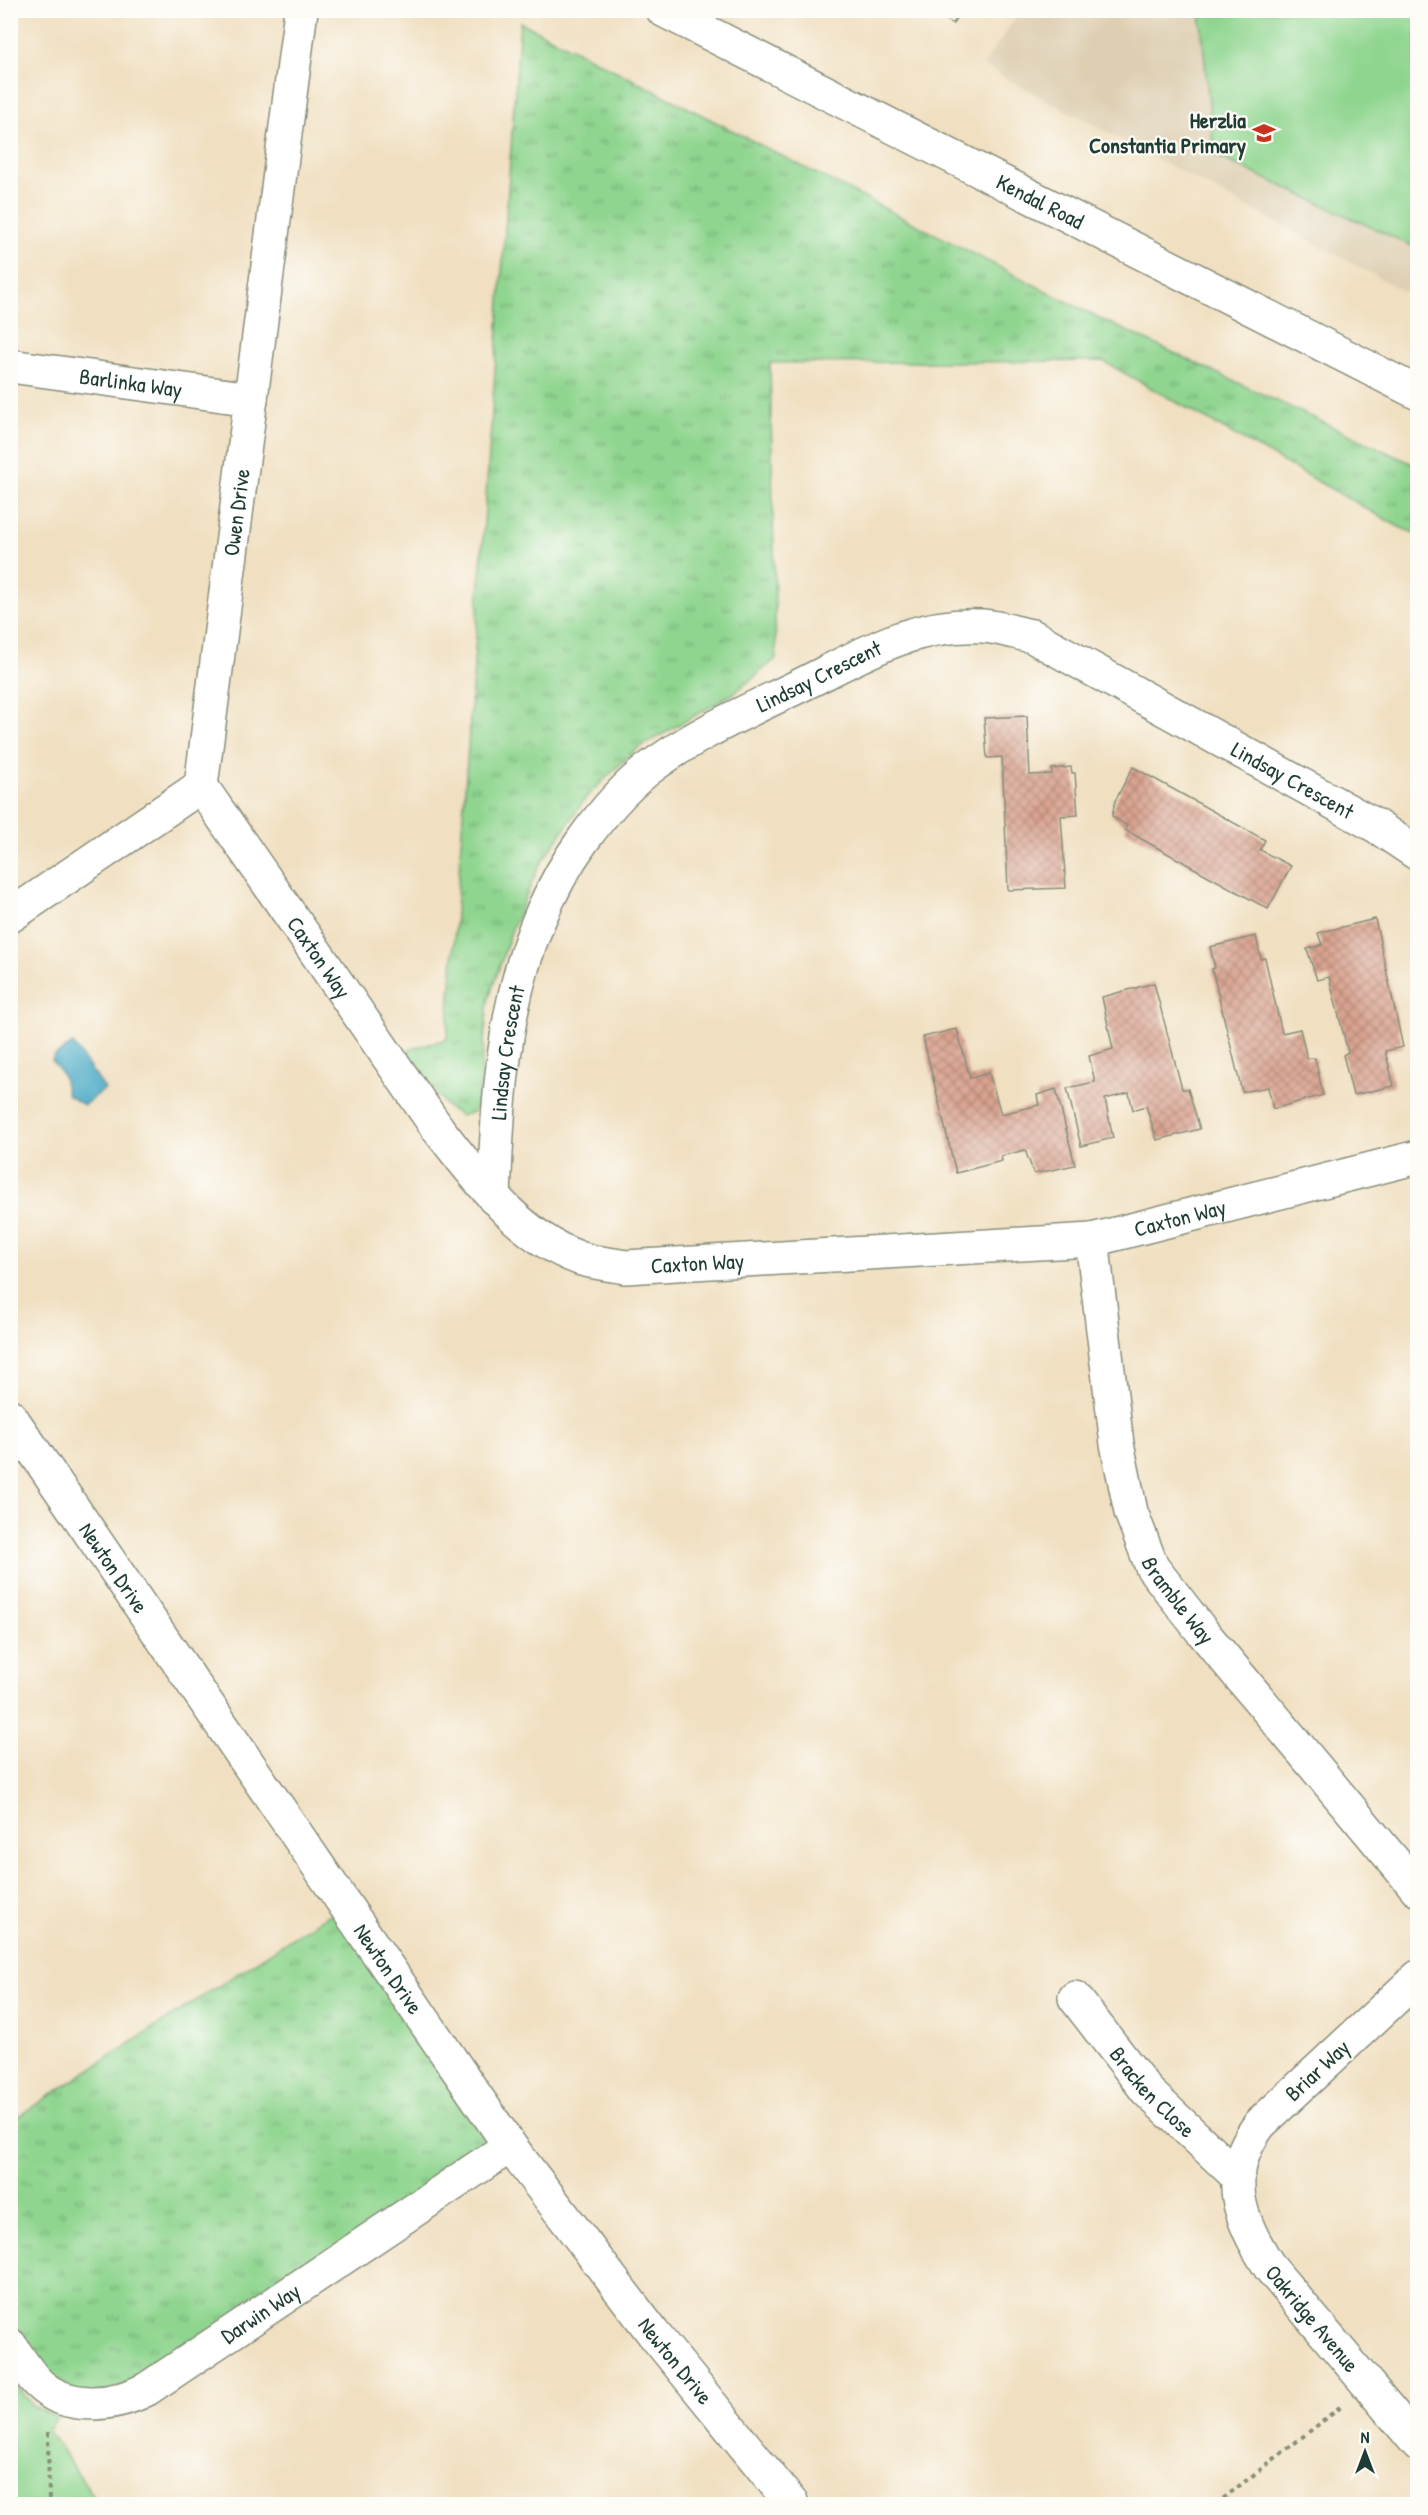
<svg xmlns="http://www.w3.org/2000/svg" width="1428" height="2515" font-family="'Patrick Hand',sans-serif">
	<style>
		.built { fill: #decfb2 }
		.grass { fill: #8fd58f; stroke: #578962; stroke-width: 1.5 }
		.park { fill: url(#park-tufts); stroke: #578962; stroke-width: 1.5 }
		.water { fill: #46a9c6; stroke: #32737d; stroke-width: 1.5 }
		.building { fill: url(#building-cross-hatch) }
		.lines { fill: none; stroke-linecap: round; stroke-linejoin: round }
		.minor-casing { stroke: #888e7a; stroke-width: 36 }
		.major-casing { stroke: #888e7a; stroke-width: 36 }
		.path { stroke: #888e7a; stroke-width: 4; stroke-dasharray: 4.5 4.5; stroke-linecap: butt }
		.minor { stroke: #fff; stroke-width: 33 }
		.major { stroke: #fff; stroke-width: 33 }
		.labels { text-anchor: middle; stroke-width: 4.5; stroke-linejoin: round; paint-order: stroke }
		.poi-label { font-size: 22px; font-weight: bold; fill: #1f3d34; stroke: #fdfcf7; text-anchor: end }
		.street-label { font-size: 22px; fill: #1f3d34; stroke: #fdfcf7 }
	</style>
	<defs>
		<pattern id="park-tufts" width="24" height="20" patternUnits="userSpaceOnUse" patternTransform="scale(1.5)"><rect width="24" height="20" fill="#8fd58f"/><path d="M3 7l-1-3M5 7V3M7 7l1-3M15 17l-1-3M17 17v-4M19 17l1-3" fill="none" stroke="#74ae76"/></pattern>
		<pattern id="building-cross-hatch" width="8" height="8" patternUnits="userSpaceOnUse" patternTransform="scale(1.5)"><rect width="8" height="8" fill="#daa390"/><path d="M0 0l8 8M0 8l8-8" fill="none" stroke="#b08676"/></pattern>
	</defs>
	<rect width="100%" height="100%" fill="#fdfcf7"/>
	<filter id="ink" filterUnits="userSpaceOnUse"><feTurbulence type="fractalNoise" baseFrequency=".0167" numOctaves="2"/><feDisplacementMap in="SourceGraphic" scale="12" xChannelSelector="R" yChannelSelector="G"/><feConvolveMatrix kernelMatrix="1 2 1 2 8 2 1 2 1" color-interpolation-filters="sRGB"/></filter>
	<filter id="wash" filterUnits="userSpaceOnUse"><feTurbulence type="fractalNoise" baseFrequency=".008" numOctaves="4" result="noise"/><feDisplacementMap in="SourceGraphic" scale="24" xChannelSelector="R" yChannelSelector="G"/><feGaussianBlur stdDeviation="1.35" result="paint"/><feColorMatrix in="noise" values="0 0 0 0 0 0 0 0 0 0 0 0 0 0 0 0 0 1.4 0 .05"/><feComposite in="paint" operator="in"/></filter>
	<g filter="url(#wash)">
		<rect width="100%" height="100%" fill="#f0dfc0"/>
		<path class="built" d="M1020,11H1417V298L983,66Z"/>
		<path class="grass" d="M1200,11H1417V248L1214,155Z
			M11,2378L31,2405L57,2418L48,2430L99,2504H11Z"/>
		<path class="park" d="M520,22L1103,320L1417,466V534L1399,527L1103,361L770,363L776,659L736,692L635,750L587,796L539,866L512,929L488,1001L479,1094L474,1112L461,1116L446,1106L407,1050L447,1039Z
			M343,1905L510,2146L147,2389L88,2402L11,2345V2121Z"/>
		<path class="water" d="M73,1044L105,1089L84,1105L67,1095L63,1076L52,1060L54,1056Z"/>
		<g id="blocks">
			<path class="building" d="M932,10H961L953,24Z
				M1027,716L1030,775L1052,774V769L1071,767L1072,773H1075L1078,815L1061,816L1066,888L1008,890L1002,757L987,758L984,718Z
				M1133,767L1265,840L1260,850L1291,866L1268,909L1125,830L1127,826L1112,816L1115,801Z
				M1375,919L1403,1047L1385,1051L1394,1086L1353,1095L1343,1055L1348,1052L1329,977L1317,980L1307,949L1322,945L1318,933Z
				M1256,936L1261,959L1265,958L1282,1033L1300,1029L1307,1059L1315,1058L1323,1095L1273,1109L1268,1087L1242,1092L1212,969L1215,968L1210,947Z
				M1154,983L1182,1089H1188L1200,1129L1157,1140L1146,1106L1133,1110L1129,1093L1105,1099L1113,1138L1081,1146L1067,1088L1095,1082L1089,1056L1113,1049L1102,997Z
				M957,1029L970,1078L989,1073L1001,1114L1039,1105L1037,1095L1056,1089L1075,1165L1034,1174L1025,1150L1001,1156L1002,1161L956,1173L923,1037Z"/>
		</g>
	</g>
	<g filter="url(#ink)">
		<use href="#blocks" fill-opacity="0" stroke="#888e7a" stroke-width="1.5"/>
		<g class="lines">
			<g class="minor-casing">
				<g id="minor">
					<path id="s1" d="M10,366L251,399"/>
					<path id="s2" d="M201,786L438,1129C478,1179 517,1235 579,1258C593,1263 610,1264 625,1267L1092,1240L1418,1157"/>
					<path id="s3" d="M10,916L201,786L301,10"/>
					<path id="s4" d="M494,1198C499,1070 506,948 583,840C601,815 622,790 647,770C694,734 748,711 801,685C862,655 913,622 983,626C999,627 1016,633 1032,636L1376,826L1418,854"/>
					<path id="s5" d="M1092,1240L1117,1444L1131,1512L1152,1567L1201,1630L1418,1890"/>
					<path id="s6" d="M10,1416L510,2146L653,2333L792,2504"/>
					<path id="s7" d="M1418,1977L1260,2124C1221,2175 1239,2221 1271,2269L1418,2444"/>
					<path id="s8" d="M1075,1998L1147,2091L1238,2177"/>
					<path id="s9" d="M10,2345C19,2358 27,2372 38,2383C66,2411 115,2406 147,2389L510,2146"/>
				</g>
			</g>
			<g class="major-casing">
				<g id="major">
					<path id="s10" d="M663,10L1418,393"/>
				</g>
			</g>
			<path class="path" d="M1322,2421L1340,2407
				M48,2432L49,2504
				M1216,2504L1341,2407"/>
			<use href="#minor" class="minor"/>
			<use href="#major" class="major"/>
		</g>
	</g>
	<defs>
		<g id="school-bare" transform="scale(1.8)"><path d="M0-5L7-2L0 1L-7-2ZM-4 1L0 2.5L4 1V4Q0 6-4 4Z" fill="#c8321e" stroke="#fdfcf7" stroke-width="2.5" paint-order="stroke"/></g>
	</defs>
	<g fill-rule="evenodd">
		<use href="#school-bare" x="1264" y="133"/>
	</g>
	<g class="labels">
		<g class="poi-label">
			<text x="1246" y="128">Herzlia<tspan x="1246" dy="25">Constantia Primary</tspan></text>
		</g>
		<g class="street-label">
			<text dy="8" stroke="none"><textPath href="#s10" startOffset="423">Kendal Road</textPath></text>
			<text dy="8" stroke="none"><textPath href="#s1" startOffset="122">Barlinka Way</textPath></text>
			<text dy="8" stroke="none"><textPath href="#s3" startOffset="507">Owen Drive</textPath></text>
			<text dy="8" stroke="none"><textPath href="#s4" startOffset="666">Lindsay Crescent</textPath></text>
			<text dy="8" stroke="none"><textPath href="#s4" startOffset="1188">Lindsay Crescent</textPath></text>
			<text dy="8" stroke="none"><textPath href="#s2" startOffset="208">Caxton Way</textPath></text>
			<text dy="8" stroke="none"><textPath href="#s4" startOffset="146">Lindsay Crescent</textPath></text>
			<text dy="8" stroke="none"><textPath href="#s2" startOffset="1216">Caxton Way</textPath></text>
			<text dy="8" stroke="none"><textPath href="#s2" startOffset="730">Caxton Way</textPath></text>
			<text dy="8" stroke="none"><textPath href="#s6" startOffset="184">Newton Drive</textPath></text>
			<text dy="8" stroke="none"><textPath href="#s5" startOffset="376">Bramble Way</textPath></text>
			<text dy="8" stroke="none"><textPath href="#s6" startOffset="670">Newton Drive</textPath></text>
			<text transform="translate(1317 2070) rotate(-43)" y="8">Briar Way</text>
			<text dy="8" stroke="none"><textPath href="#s8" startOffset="122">Bracken Close</textPath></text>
			<text dy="8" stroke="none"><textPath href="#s9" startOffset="300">Darwin Way</textPath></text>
			<text dy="8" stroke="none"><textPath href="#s7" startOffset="438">Oakridge Avenue</textPath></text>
			<text dy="8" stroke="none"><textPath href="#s6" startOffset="1156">Newton Drive</textPath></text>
		</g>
	</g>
	<rect width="1428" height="2515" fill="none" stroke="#fdfcf7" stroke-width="36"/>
	<g transform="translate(1365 2452)" stroke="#fdfcf7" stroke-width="4.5" paint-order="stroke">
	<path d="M0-4.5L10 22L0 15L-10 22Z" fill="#1f3d34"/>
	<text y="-9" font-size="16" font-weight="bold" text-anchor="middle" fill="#1f3d34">N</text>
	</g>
</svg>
